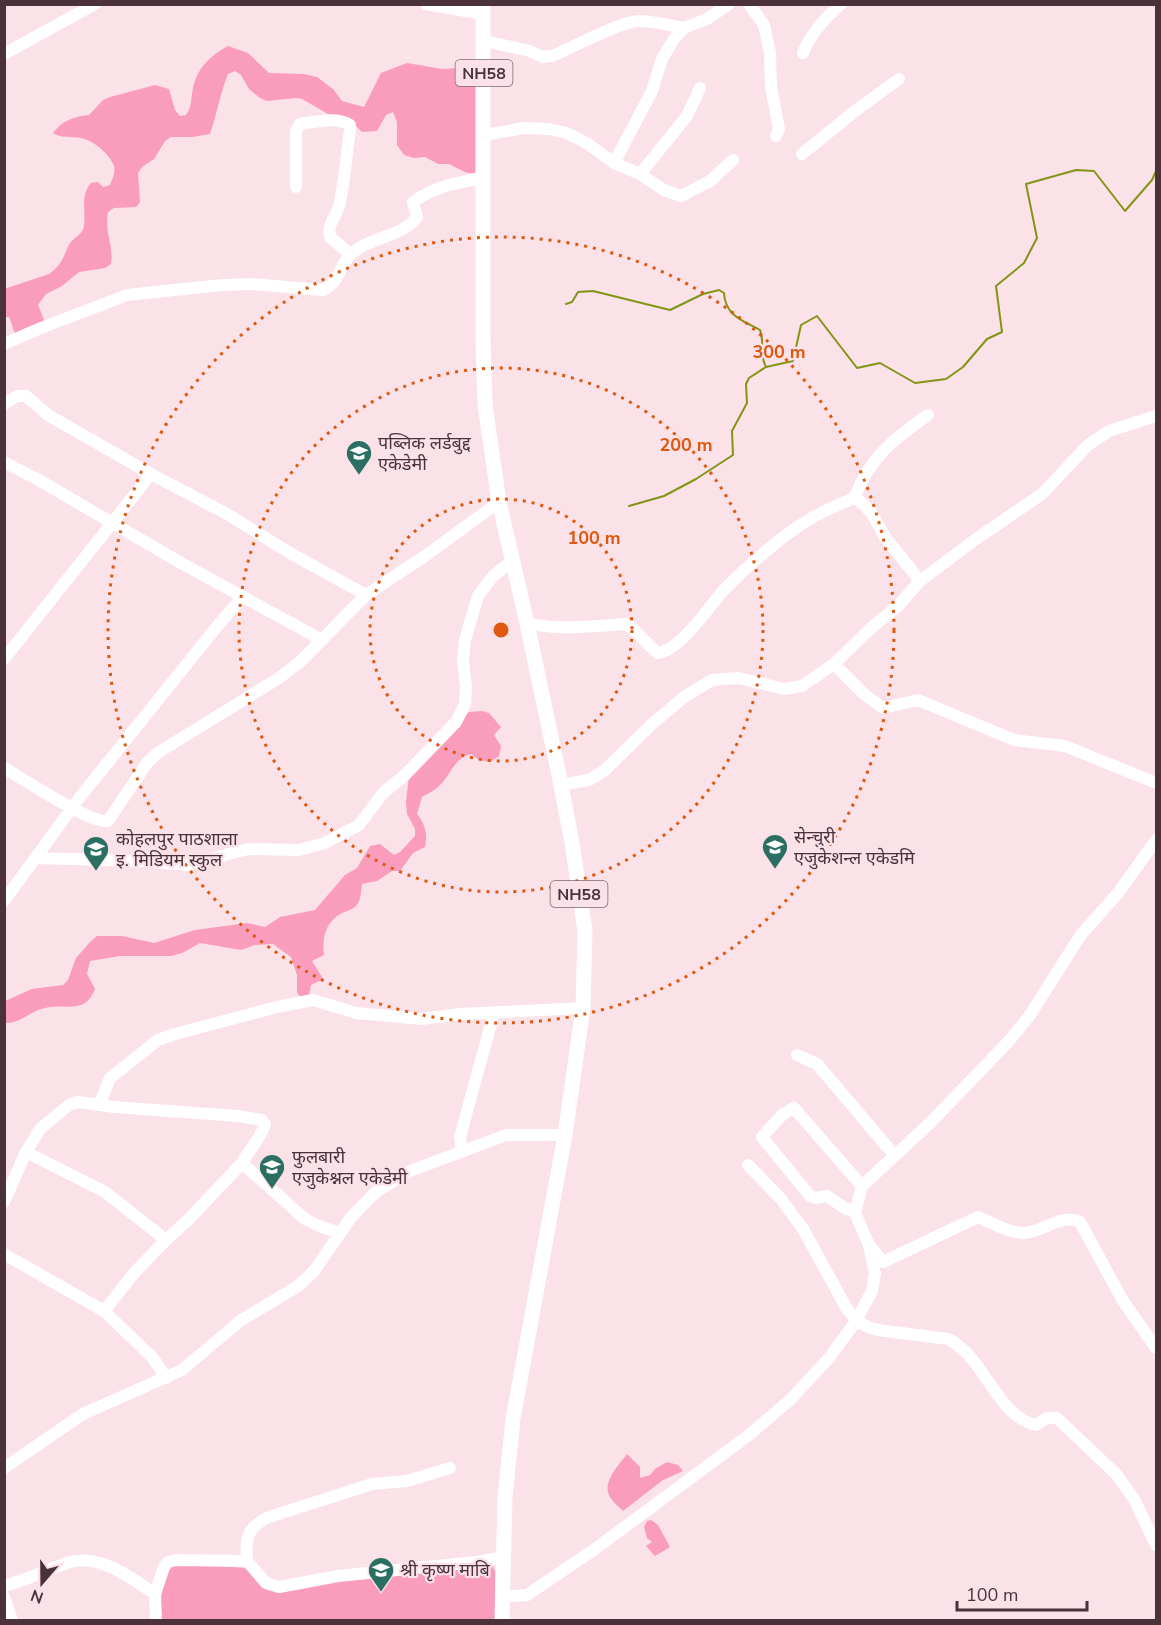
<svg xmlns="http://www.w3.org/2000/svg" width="1161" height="1625" font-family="'Nunito Sans','Noto Sans Devanagari',sans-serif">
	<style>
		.green { fill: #fa9cbb }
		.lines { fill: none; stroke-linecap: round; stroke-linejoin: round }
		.stream { stroke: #829514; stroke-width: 2 }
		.minor { stroke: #fff; stroke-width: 12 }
		.major { stroke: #fff; stroke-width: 15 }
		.ring { fill: none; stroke: #e0570e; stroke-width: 3; stroke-dasharray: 3 6 }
		.labels { text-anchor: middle; stroke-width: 4.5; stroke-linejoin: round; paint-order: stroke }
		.shield { fill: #fbe1e8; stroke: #80666e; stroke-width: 1.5 }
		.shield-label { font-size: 16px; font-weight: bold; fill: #4b323a }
		.poi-label { font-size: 18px; fill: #4b323a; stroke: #fbe1e8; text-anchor: start }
		.centre { fill: #e0570e; stroke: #fbe1e8; stroke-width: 3 }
		.ring-label { font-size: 18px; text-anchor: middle; font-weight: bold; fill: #e0570e; stroke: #fbe1e8; stroke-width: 4.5; stroke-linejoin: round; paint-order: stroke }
	</style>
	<rect width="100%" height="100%" fill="#fbe1e8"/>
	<path class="green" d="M228,46L248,53L269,73L304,74L317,77L333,89L342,101L364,107L381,73L407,63L442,69L477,67L476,173H467L449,164H438L425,157L414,158L404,155L397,145V122L393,112L386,115L377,131L362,132L349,119L328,114L302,99L296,98L267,101L260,98L249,89L241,75L235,71L228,74C220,94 217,114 210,134L192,137H171L165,141L154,159L142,167L138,173L140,202L136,207L114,208L108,212C104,234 114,244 111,264L105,268L79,272L62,286L46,294L38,305L45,322L15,334L9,317H5L4,289L49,274C55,270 61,263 64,256C66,252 67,247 70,243C75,237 84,233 84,225C86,209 80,196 91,183L98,182L103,187L110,185C112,180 116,172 114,166C109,153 94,141 81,138C71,136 62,139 53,133C63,120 73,117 89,115L103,100L110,97L155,85L169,89L175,110L180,116L186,115C192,107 191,98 193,88C198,67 210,56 228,46Z
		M482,711L489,713L501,727L494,735L501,746L499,756L490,762L479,760L471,754C453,759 451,775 439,786C434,791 427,794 422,797L417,814C425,824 428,834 425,847L413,853L400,871H392L377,881L362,884C361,891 361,902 355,907C351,910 346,911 342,913C325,922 322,938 324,955L312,961L322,977L321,980L311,985L309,996L302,998L297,993V975L291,957L273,944L255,945L241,950L200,943L182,953L171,956H120L90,961L87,974L95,989C85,1015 66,1003 45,1008C29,1011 23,1023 5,1023V1001L32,989L63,985L68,980L76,958L90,942L97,936H122L154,943L195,930L247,923L265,927L280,917L315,910L345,875L357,868L370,846L380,844L394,855L400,852L415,836V829L407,814L406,802L409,776L421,762L454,733L466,715L469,712Z
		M627,1454L640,1467V1478L650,1475L655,1469L667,1462L678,1465L683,1471L663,1480L623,1511C619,1507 613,1502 610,1497C601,1483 619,1465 627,1454Z
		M651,1520L658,1525L670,1547L655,1556L646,1546L652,1542L647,1538L644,1527L647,1521Z
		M184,1564L248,1568L263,1586L492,1565L495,1571L496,1620H160C160,1600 161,1585 171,1566Z"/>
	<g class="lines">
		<path class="stream" d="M566,304L572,302L578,292L593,291L670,310L703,294L719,290L724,293C725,316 744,321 760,330C765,342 759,355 766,367
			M629,506L664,496L696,479L733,455L732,431L747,403L746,384L749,378L766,367L793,361L801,325L817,316L857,368L880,363L915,383L946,379L963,367L987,339L1002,332L996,286L1024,263L1037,238L1026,184L1076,170L1094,171L1125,211L1152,180L1156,171"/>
		<path class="minor" d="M426,4L483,14
			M749,4L764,25L770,53L771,87L779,129L776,136
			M484,41L530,51L543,57L552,56C572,48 619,22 638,21C653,21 669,25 684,28
			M803,53C810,34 825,18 841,4
			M4,54L95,4
			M485,135L524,128L549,129L567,133L588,144L614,163L640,174L664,190L681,196L710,181L733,160
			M802,154L855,111L899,79
			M614,163L652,91L662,59L674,39L684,28L707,19L729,4
			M640,174L687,116L700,88
			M296,187V131L300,124C315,122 337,116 350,125V130C346,155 345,181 339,206C336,217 327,224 330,237L350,254
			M4,344L41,328L127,295L222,285L251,284L323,290C340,283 339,265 351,254C369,237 403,237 417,217L413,202C435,186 459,182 484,178
			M4,404L17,396H26L48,415L151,474L227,514L290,553L366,595
			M4,462L37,479L181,563L322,640
			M855,497L871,512L885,537L920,581
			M527,623C560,631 592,626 626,624L633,629L657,653C680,651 708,608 723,591C748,565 789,529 821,513C832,507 844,503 855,497C869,458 895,438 928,415
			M4,659L151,474
			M834,664L865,695L883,708L918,700L1014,740L1065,746L1156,783
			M4,768C23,779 91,824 108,821L147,763L159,752L279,678L301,661L366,595L425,556L499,502
			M561,785L589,780L604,771L652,724L684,697L712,680L739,678L784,689L802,686L834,664L871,628L898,606L920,581L976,539L1042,494L1088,445L1109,431L1156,416
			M37,858L140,861L188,865L248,849L299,850L325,843L359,825L383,793L405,775L456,722L465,704L466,688L463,660L465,640L478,596L493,576L512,561
			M4,901L80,797L219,624L243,597
			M797,1055L817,1064L895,1156
			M99,1105L110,1078L158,1040L175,1034L277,1007L313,1000L356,1013L422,1019L460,1014L583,1008
			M26,1152L105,1192L166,1240
			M462,1152L460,1137L494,1013
			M748,1165L781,1199L803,1229L847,1309C856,1321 864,1327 878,1330L948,1339C985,1357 996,1416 1036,1425L1047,1418H1057L1116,1474L1134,1499L1156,1545
			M4,1202L26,1152L40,1129L69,1105L78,1102L114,1107L238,1116L262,1120L265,1124C264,1133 247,1153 242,1163
			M856,1210L846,1209L827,1196L816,1198L810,1196L762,1137L783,1114L794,1108L862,1186
			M871,1247L883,1262L978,1217C992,1223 1009,1233 1024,1233C1044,1232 1061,1213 1080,1222L1123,1301L1156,1348
			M4,1254L104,1311
			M166,1378L153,1358L104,1311L135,1272L166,1240L188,1220L242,1163L305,1219L319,1226L340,1233
			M4,1468L83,1414L182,1370L240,1321L298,1286L314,1271L352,1216L376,1192L410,1171L506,1135H565
			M247,1561C245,1538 247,1527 269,1517L372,1484L407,1481L450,1468
			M4,1586C27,1580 48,1569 70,1562C101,1554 131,1578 155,1594L156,1620
			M155,1594L164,1567L168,1562L176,1560L247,1561L266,1583L279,1587L338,1576L476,1562L505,1557
			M4,1597L12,1620
			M501,1597L527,1595L595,1549L749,1435L790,1400L829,1358L856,1321L872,1291L875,1273L869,1245L855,1213L862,1186L930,1123L1008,1042L1030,1015L1080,936L1118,893L1156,840"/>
		<path class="major" d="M483,4V338L485,405L499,502L527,623L561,785L572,843L585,931L583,1008L565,1135L513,1419L505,1497L502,1620"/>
	</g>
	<g class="ring">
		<circle cx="501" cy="630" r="131"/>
		<circle cx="501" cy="630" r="262"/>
		<circle cx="501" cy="630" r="393"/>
	</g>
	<defs>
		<g id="school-pin" transform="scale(1.35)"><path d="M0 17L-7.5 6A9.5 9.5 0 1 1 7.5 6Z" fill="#2a6f62" stroke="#fbe1e8"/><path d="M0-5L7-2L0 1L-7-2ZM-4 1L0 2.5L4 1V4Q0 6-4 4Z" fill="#fff"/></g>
	</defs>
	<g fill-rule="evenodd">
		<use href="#school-pin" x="359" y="453"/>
		<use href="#school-pin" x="775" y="847"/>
		<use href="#school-pin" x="96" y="849"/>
		<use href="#school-pin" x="272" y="1167"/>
		<use href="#school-pin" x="381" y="1570"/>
	</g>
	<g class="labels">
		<g class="shield">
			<rect x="455.5" y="60" width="57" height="26" rx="4.5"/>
			<rect x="550.5" y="881" width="57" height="26" rx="4.5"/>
		</g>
		<g class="shield-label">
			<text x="484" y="79">NH58</text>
			<text x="579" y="900">NH58</text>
		</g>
		<g class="poi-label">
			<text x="378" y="449">पब्लिक लर्डबुद्द<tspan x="378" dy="21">एकेडेमी</tspan></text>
			<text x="794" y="843">सेन्चुरी<tspan x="794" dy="21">एजुकेशन्ल एकेडमि</tspan></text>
			<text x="116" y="845">कोहलपुर पाठशाला<tspan x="116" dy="21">इ. मिडियम स्कुल</tspan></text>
			<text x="292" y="1163">फुलबारी<tspan x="292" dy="21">एजुकेश्नल एकेडेमी</tspan></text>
			<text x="400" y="1576">श्री कृष्ण माबि</text>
		</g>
	</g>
	<circle cx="501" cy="630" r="9" class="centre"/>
	<g class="ring-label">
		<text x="779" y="358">300 m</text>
		<text x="686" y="451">200 m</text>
		<text x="594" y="544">100 m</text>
	</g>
	<rect width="1161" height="1625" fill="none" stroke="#4b323a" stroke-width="12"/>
	<g transform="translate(42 1583) rotate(200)" stroke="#fbe1e8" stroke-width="4.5" paint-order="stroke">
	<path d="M0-4.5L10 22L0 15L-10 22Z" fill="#4b323a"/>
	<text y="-9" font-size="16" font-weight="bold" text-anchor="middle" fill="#4b323a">N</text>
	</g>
	<path d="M957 1601v9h130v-9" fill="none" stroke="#4b323a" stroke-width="3"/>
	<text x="966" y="1601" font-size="18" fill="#4b323a" stroke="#fbe1e8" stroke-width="4.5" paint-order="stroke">100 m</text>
</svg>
